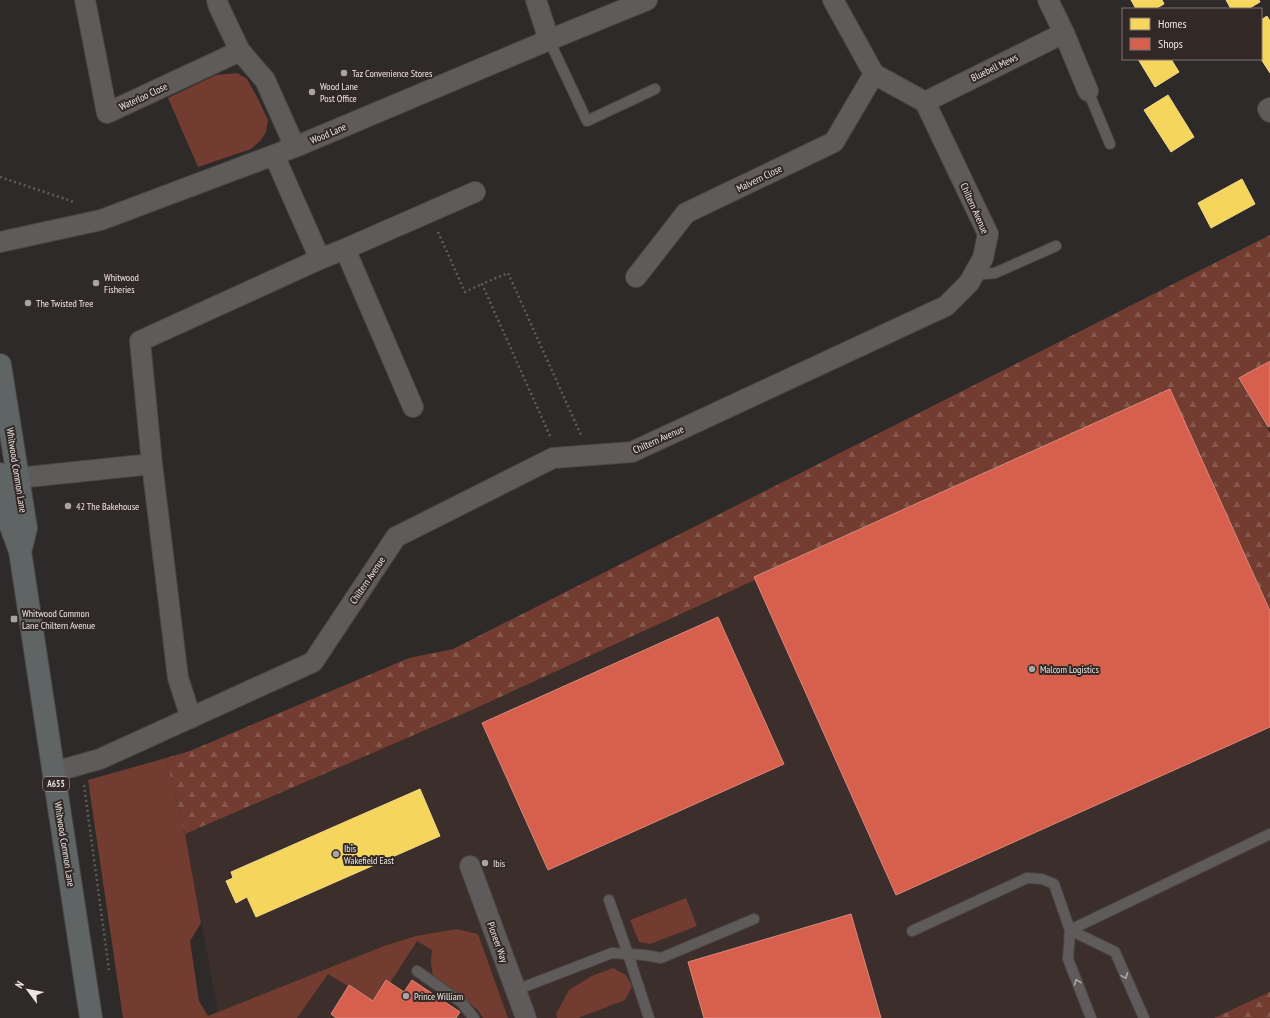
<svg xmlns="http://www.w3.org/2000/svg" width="1270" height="1018" font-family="'PT Sans Narrow',sans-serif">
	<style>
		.built { fill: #3c2e2b }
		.green { fill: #723d30 }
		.forest { fill: url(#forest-firs) }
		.homes { fill: #f6d55c; stroke: #f3da84 }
		.shops { fill: #d6604d; stroke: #dc887a }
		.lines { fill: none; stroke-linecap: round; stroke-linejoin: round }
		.lane-casing { stroke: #4a4645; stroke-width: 12 }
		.street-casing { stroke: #4a4645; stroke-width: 22 }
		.primary-casing { stroke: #4a4645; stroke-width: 24 }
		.path { stroke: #5f5c5c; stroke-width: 2.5; stroke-dasharray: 2 3; stroke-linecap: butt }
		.lane { stroke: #5e5b5a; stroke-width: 10 }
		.street { stroke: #5e5b5a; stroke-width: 20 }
		.primary { stroke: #5f6565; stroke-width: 22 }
		.oneway { stroke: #aca7a5 }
		.poi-dot { fill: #a9a4a2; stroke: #322927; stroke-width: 1.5 }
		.labels { text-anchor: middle; stroke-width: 4; stroke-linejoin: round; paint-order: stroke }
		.shield { fill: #322927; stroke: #b4adab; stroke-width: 1 }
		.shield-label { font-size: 9px; font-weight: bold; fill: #ebe5e3 }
		.street-label { font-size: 10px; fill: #ebe5e3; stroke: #322927 }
		.poi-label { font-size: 10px; fill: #ebe5e3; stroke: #322927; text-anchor: start }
	</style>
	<defs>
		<pattern id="forest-firs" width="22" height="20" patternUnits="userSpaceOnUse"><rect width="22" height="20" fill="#723d30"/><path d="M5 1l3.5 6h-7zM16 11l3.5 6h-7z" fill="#86594e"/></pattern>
	</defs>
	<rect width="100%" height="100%" fill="#2f2a2a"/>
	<path class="built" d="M1270,235V1018H219L185,834L471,710Z"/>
	<path class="green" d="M237,73L247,79L257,97L268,120L266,132L260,141L251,149L198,167L168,98L216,75Z
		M166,758L185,834L201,923L190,941L199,1001L208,1016L384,946L416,936L456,929L478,934L508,1018H483L478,1010L433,976L431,963L432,950L417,941L390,983L386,980L373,1001L328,974L297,1018H123L88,780Z
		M686,898L697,926L650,944L639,942L630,920Z
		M613,968L626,975L632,986L625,1000L578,1018H557L556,1014L569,990L592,976Z"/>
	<path class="forest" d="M1270,235V360L1239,379L1270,433V611L1170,389L474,709L185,834L166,758L190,751L409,658L453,649Z
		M1270,992V1018H1214Z"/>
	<path class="homes" d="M1131,0H1162L1164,4L1155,9H1136Z
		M1226,0H1259L1260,2L1248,9H1231Z
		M1267,16L1270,21V73L1261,59V20Z
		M1138,59H1171L1179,72L1155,87Z
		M1168,95L1194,137L1171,152L1144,110Z
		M1242,179L1255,204L1211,228L1198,203Z
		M420,789L440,836L256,917L247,897L236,903L226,881L233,878L231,872Z"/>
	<path class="shops" d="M1270,361V426L1268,427L1239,378Z
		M1170,389L1270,611V727L896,895L754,577Z
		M718,617L784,764L548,870L482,723Z
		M851,914L881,1018H704L688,962Z
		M386,980L404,992L412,980L460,1012L456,1018H336L331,1014L349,985L373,1001Z"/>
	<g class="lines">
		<g class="lane-casing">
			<path id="lane" d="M549,40L587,121L655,89
				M1088,91L1110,144
				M974,275L995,273L1056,246
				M609,900L628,954L649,1018
				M912,931L1027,878L1042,879L1054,884L1070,930L1270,834
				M417,971L461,1002L474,1018
				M516,990L612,953L644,955L661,958L754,919
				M1091,1018L1068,959L1070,930L1115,952L1144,1018"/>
		</g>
		<g class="street-casing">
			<path id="street" d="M85,0L107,113L240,51
				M217,0L219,7L240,51L265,80L295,147
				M536,0L549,40
				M1048,0L1064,33
				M925,102L1064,33L1088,91
				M1270,108L1268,109L1270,112
				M0,242L101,220L295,147L549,40L647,0
				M345,249L475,192
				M320,259L345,249L413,407
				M636,277L686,213L834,142L874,74
				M152,464L140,341L320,259L274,155
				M18,478L152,464L178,678L191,718
				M54,772L100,759L313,662L396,537L553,458L632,452L946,306L969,283L983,258L988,234L925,102L874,74L833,0
				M470,866L526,1018"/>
		</g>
		<g class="primary-casing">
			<path id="primary" d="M0,365L26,528L21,548
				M0,474L7,516L20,551L91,1018"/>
		</g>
		<path class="path" d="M0,177L74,202
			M438,232L465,292L482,284
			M550,436L482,284L508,273L581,435
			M84,785L109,970"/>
		<use href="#lane" class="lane"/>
		<use href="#street" class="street"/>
		<use href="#primary" class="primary"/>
	</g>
	<defs><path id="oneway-chevron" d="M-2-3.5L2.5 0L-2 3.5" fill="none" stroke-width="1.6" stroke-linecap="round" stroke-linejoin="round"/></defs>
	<g class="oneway">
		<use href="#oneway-chevron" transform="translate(1125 976) rotate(66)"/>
		<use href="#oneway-chevron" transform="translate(1077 982) rotate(-111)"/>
	</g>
	<g class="poi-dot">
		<circle cx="344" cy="73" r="4"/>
		<circle cx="312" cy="92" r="4"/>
		<circle cx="96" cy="283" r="4"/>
		<circle cx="28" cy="303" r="4"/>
		<circle cx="68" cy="506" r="4"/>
		<rect x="10" y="615" width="8" height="8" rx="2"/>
		<circle cx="1032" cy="669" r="4"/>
		<circle cx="336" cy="854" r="4"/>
		<circle cx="485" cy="863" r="4"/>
		<circle cx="406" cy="996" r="4"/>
	</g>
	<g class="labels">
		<rect class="shield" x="43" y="777" width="26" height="14" rx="3"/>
		<g class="shield-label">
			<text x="56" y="787">A655</text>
		</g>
		<g class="street-label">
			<text transform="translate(994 67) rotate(-26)" y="4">Bluebell Mews</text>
			<text transform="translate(143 96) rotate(-25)" y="4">Waterloo Close</text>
			<text transform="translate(328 133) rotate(-23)" y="4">Wood Lane</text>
			<text transform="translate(759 178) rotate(-26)" y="4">Malvern Close</text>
			<text transform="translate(975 208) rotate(66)" y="4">Chiltern Avenue</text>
			<text transform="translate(658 439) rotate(-24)" y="4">Chiltern Avenue</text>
			<text transform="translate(17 470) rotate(81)" y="4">Whitwood Common Lane</text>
			<text transform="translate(367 580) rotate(-56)" y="4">Chiltern Avenue</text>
			<text transform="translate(65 844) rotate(81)" y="4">Whitwood Common Lane</text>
			<text transform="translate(498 942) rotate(70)" y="4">Pioneer Way</text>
		</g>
		<g class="poi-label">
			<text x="352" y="77">Taz Convenience Stores</text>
			<text x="320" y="90">Wood Lane<tspan x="320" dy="12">Post Office</tspan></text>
			<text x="104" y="281">Whitwood<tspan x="104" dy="12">Fisheries</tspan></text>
			<text x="36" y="307">The Twisted Tree</text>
			<text x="76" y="510">42 The Bakehouse</text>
			<text x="22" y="617">Whitwood Common<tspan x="22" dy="12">Lane Chiltern Avenue</tspan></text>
			<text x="1040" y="673">Malcom Logistics</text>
			<text x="344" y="852">Ibis<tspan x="344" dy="12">Wakefield East</tspan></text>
			<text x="493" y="867">Ibis</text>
			<text x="414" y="1000">Prince William</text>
		</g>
	</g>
	<rect x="1122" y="8" width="140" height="52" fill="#322927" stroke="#7c7472"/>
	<rect x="1130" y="18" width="20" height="12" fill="#f6d55c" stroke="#7c7472"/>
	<text x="1158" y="28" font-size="12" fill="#ebe5e3">Homes</text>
	<rect x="1130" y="38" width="20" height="12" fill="#d6604d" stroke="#7c7472"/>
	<text x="1158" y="48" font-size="12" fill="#ebe5e3">Shops</text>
	<g transform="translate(28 990) rotate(302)" stroke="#322927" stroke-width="3" paint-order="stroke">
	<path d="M0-3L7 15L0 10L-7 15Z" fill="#ebe5e3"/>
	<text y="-6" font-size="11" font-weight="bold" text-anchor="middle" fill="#ebe5e3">N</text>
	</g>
</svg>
